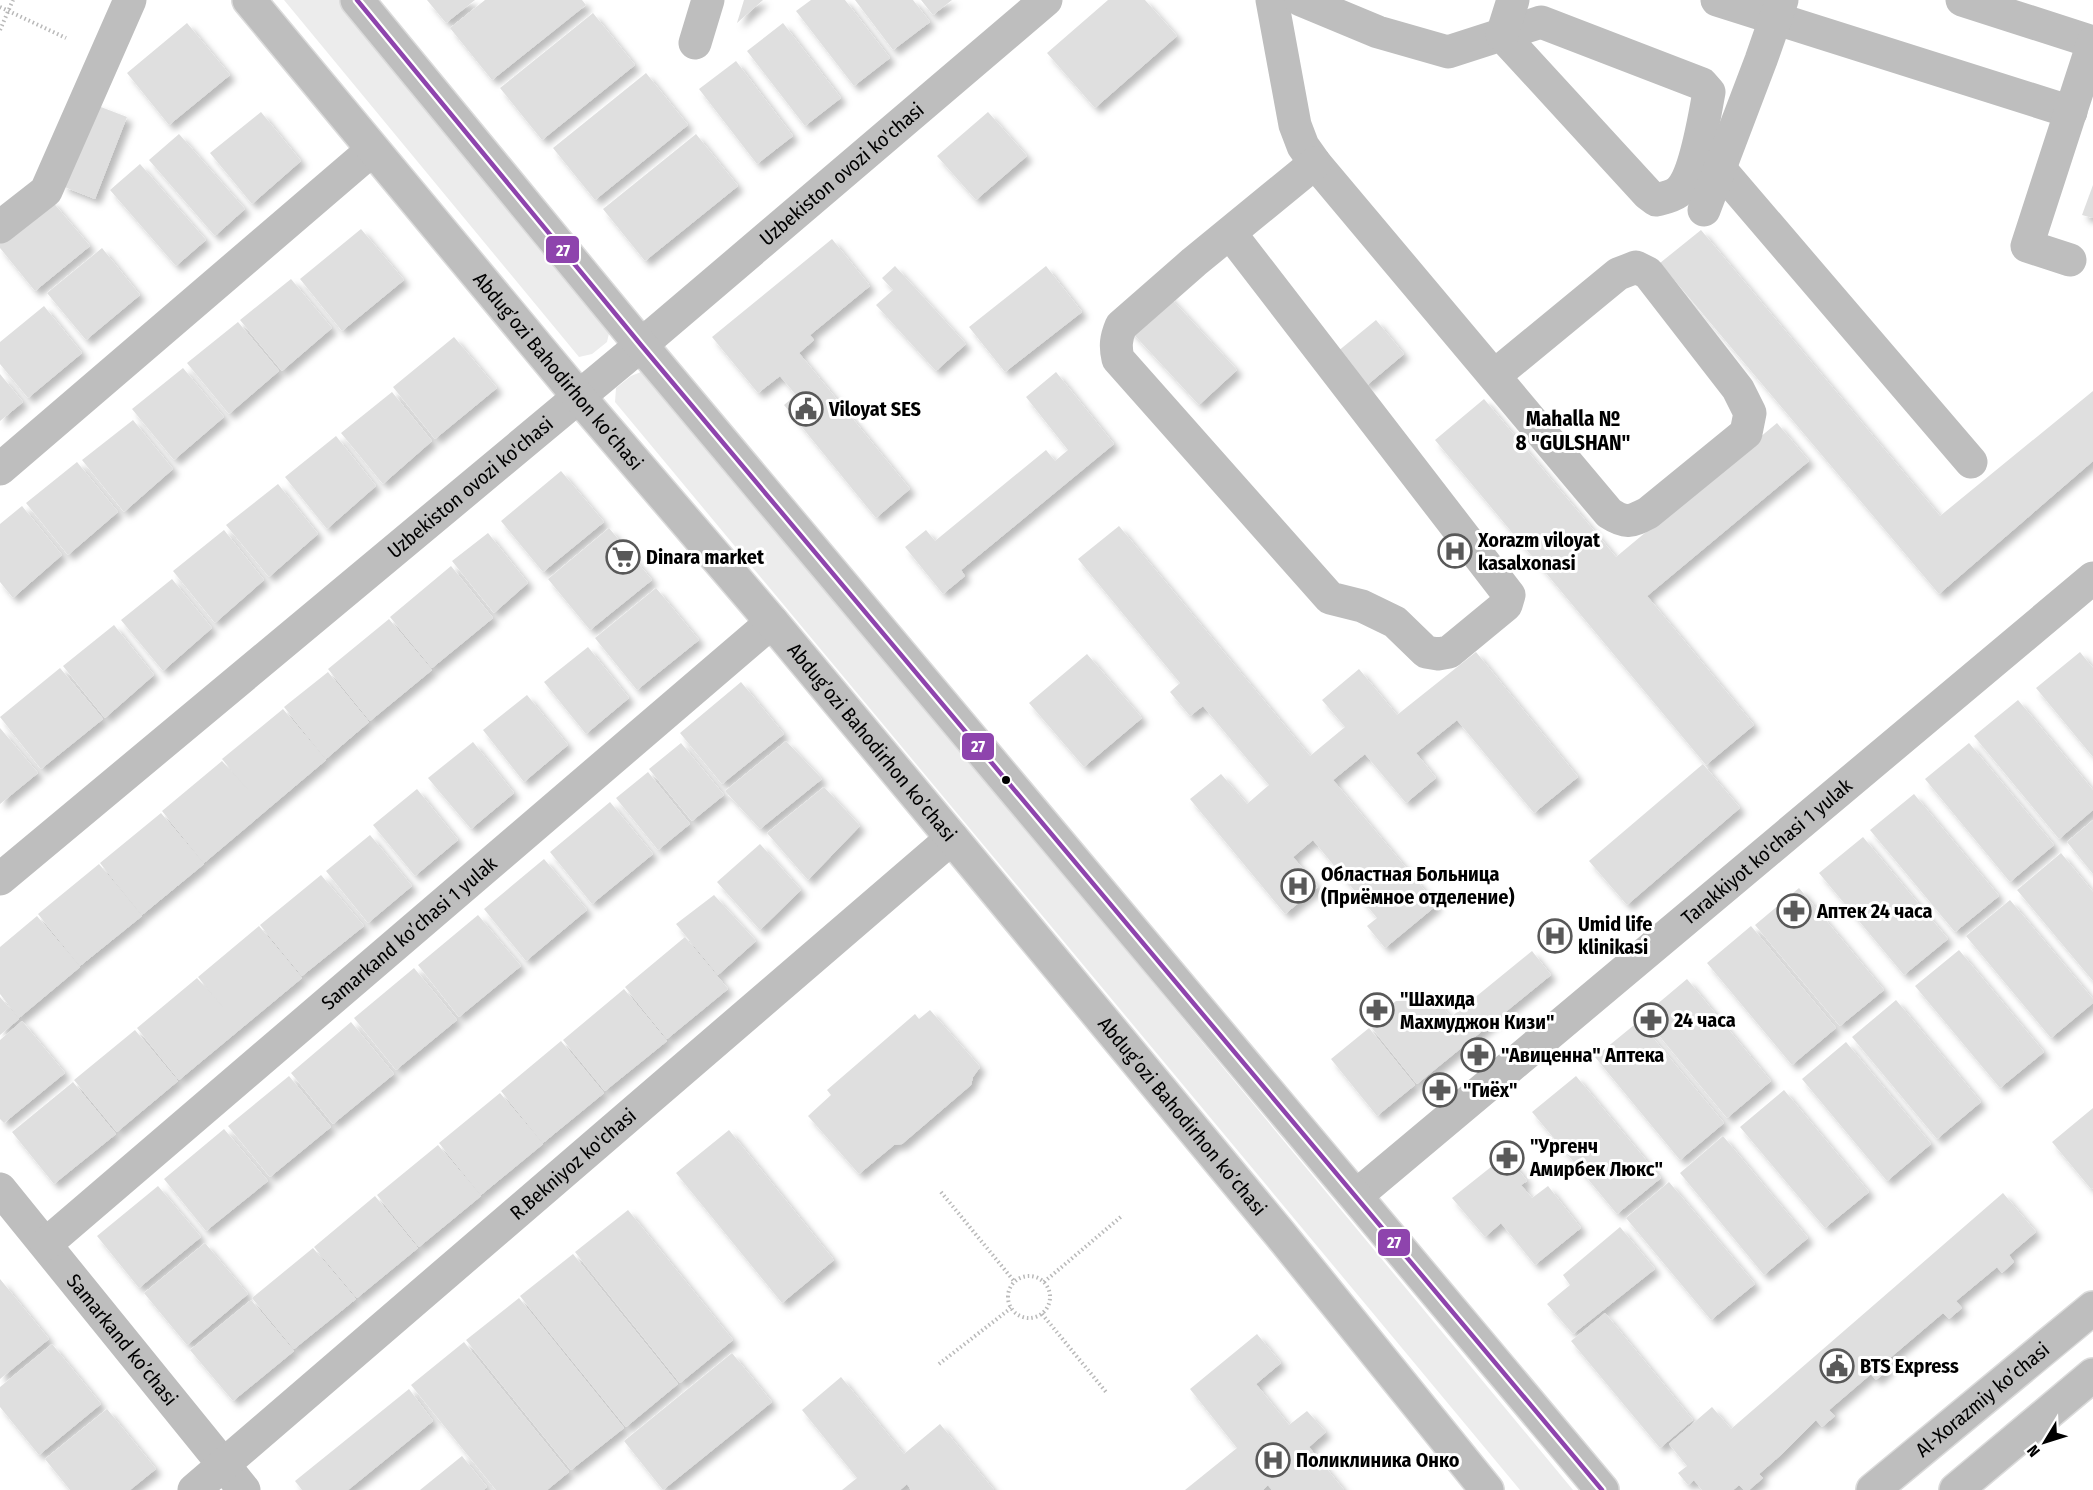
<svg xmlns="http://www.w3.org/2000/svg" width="2093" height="1490" font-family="'Fira Sans Condensed',sans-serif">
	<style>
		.green { fill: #ececec }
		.building { fill: #dfdfdf; filter: url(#shadow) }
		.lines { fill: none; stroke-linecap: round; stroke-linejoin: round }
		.major-casing { stroke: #dbdbdb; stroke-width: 36 }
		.path { stroke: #b9b9b9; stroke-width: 4; stroke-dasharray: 1.5 3; stroke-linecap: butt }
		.minor { stroke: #bebebe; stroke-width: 33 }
		.major { stroke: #bebebe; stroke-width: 33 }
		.bus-1-casing { stroke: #fff; stroke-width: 9 }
		.bus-1 { stroke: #8e44ad; stroke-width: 4.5 }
		.bus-dot { fill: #000; stroke: #fff; stroke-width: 2 }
		.labels { text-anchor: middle; stroke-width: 6; stroke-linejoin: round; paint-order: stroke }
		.street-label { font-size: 20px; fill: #000; stroke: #fff }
		.poi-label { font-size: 20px; font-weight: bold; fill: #000; stroke: #fff; text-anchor: start }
		.neighbourhood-label { font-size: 21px; font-weight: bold; fill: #000; stroke: #fff }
		.line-badge { stroke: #fff; stroke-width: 2 }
		.badge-label { font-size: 16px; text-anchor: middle; font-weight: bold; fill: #fff }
	</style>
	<defs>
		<filter id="shadow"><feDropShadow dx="5.5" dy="5.5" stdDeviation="3" flood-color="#0004"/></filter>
	</defs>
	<rect width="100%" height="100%" fill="#fff"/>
	<path class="green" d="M284,0H339L610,329L607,342L592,354L579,357Z
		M641,372L652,378L1573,1490H1520L615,402L616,388L631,376Z"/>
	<path class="building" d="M427,0H475L446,23Z
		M485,0H582L586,5L492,80L450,28Z
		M744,0H763L737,23Z
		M811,0H845L890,58L854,86L796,11Z
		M855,0H913L930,22L893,50Z
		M921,0H952L933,15Z
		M1108,0H1145L1177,36L1095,108L1047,53Z
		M593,13L635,65L542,140L500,88Z
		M187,23L230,75L169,125L127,73Z
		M783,23L841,98L805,126L747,51Z
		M736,61L793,136L757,164L699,89Z
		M646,73L688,125L595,200L553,148Z
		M93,104L127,117L95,199L62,186Z
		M261,112L301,161L252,204L210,153Z
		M988,112L1027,156L976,200L937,156Z
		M179,134L245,209L215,236L149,160Z
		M696,134L738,186L645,261L603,209Z
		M140,164L206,240L176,266L110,190Z
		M2093,185V218L2082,215Z
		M51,200L90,246L35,291L0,248V241Z
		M361,229L404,280L342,331L300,279Z
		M1701,230L1940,516L2093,391V461L1939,594L1660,263Z
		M832,239L870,286L810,335L814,340L799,353L910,489L876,518L784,405L796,395L780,376L758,393L712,337Z
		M102,248L140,295L86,340L47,293Z
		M895,266L966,344L936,371L876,305L893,290L882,278Z
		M1046,266L1082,312L1005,372L969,327Z
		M291,279L332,328L282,371L240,320Z
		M1165,292L1237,370L1199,405L1127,327Z
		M44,306L82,353L28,398L0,364V342Z
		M1376,320L1404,354L1366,386L1337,352Z
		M238,322L279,371L229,414L187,363Z
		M454,337L497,388L435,439L393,387Z
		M183,368L224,417L174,460L132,409Z
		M1056,372L1114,444L961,570L965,576L943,594L905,547L926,530L935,541L1046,450L1055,461L1068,450L1026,397Z
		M0,374L23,402L0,421Z
		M392,392L432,441L383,484L341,433Z
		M1484,399L1616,557L1777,423L1809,461L1647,596L1754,725L1706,765L1435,440Z
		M133,420L173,469L124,512L82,460Z
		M336,436L376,486L327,529L285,477Z
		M77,462L118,512L68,555L26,503Z
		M561,471L604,522L543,572L501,521Z
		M278,484L318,534L269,577L226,525Z
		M22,506L62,555L13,598L0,582V524Z
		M1119,526L1310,756L1345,727L1322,700L1359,669L1397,715L1476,652L1578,777L1534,813L1457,720L1416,753L1436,778L1406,803L1365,754L1333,780L1437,905L1385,948L1367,926L1377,918L1313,840L1293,857L1318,887L1285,914L1190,799L1221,774L1247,804L1269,785L1203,706L1190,716L1170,692L1180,683L1078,559Z
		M609,528L652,580L590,630L548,579Z
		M224,530L264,580L215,623L173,571Z
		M488,533L528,583L494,613L452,561Z
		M451,566L493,618L432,668L390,617Z
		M172,579L212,628L163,671L121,620Z
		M656,588L699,640L637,690L595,638Z
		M389,619L432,670L370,721L328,669Z
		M114,625L154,675L105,718L63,666Z
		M588,647L629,698L586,734L544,682Z
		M2080,652L2093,668V757L2036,688Z
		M1087,654L1142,718L1084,767L1029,703Z
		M60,668L103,719L41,769L0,717Z
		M328,672L369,722L326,759L284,707Z
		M741,682L784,734L722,784L680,733Z
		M527,695L568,745L524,782L483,730Z
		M2018,700L2093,790V810L2059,839L1974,736Z
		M283,709L326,760L204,863L162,811L222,761L249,791L222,759Z
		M0,728L38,773L0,804Z
		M786,741L822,779L760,829L725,791Z
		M473,742L514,793L471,829L428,778Z
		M681,743L724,795L692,821L649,769Z
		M1969,743L2054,845L2010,882L1925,779Z
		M1703,764L1740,808L1627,905L1589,861Z
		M648,772L690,824L658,850L616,798Z
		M824,787L860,826L808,880L767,833Z
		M417,789L458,840L415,876L373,825Z
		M1914,794L1999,896L1955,932L1870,830Z
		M610,802L653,854L592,904L550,852Z
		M161,813L204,864L142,915L100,863Z
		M2093,820V874L2067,842Z
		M370,835L412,886L368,923L326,871Z
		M1863,837L1948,939L1904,975L1819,873Z
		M760,844L801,890L760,930L717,882Z
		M2061,853L2093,892V981L2017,890Z
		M544,859L587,910L526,961L484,909Z
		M99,864L142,916L80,966L38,914Z
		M321,875L364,926L302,976L260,925Z
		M1799,888L1884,990L1840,1026L1755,925Z
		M714,895L756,941L718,975L676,924Z
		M2010,900L2093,999V1003L2051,1038L1966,936Z
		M478,915L521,966L459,1017L418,965Z
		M37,916L80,967L19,1018L0,994V947Z
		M259,926L302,978L179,1080L137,1028L197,978L223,1007L198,977Z
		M1751,926L1836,1028L1792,1065L1707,963Z
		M685,937L728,989L667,1039L625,987Z
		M1959,950L2044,1052L2000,1088L1915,986Z
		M1532,951L1551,975L1417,1084L1368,1023L1396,1001L1437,1000L1451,1017Z
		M414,968L457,1020L396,1070L354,1018Z
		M1687,979L1771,1081L1727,1118L1643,1016Z
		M624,989L667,1041L605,1091L563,1040Z
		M0,997L19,1019L0,1035Z
		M1896,1000L1981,1102L1937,1139L1852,1037Z
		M930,1010L980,1067L973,1077L971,1085L902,1144L894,1145L859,1174L808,1116L831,1095L827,1090L915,1014L919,1019Z
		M22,1021L65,1073L4,1123L0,1119V1040Z
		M1639,1021L1724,1123L1680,1160L1595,1057Z
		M351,1022L394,1074L333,1124L291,1073Z
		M1369,1028L1415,1085L1377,1116L1331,1059Z
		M135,1030L178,1081L117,1132L74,1080Z
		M561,1041L604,1093L543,1143L501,1091Z
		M1846,1042L1931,1144L1887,1181L1802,1079Z
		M289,1076L331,1127L270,1177L228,1126Z
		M1576,1076L1661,1178L1617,1214L1532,1112Z
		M73,1082L116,1134L54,1184L12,1132Z
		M1784,1090L1869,1192L1825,1228L1740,1127Z
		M500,1093L543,1144L481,1195L439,1143Z
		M2093,1108V1188L2091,1189L2052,1142Z
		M224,1129L268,1181L206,1231L164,1179Z
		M729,1130L834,1260L782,1303L676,1173Z
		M1723,1136L1808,1238L1764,1275L1680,1173Z
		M438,1145L481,1196L419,1247L377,1195Z
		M1501,1159L1504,1164L1510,1159L1527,1181L1521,1185L1532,1198L1548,1186L1581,1228L1535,1265L1501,1223L1485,1237L1452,1198Z
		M1669,1182L1755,1284L1711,1320L1626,1218Z
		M158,1186L201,1237L139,1288L97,1236Z
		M2003,1193L2036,1232L2009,1255L2014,1262L2002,1273L1997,1267L1956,1301L1962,1308L1949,1319L1943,1313L1884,1363L1889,1369L1876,1380L1871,1374L1829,1410L1835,1416L1822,1427L1816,1420L1782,1454L1759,1474L1763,1478L1749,1490H1744L1739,1485L1733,1490H1702L1694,1480L1688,1485L1678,1473L1687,1466L1669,1444L1712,1407L1731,1429Z
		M375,1196L418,1248L357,1298L314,1247Z
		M628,1210L733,1340L680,1383L575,1252Z
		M1620,1227L1655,1269L1573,1334L1547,1304L1570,1285L1563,1275Z
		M205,1243L248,1294L187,1345L144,1293Z
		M313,1248L356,1299L294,1349L252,1298Z
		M573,1254L678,1384L626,1427L520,1296Z
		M0,1279L49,1339L0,1379Z
		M519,1298L624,1428L571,1470L466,1340Z
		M251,1300L294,1351L233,1401L190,1350Z
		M1605,1313L1693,1420L1660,1448L1571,1341Z
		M1257,1334L1281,1363L1256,1384L1289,1425L1307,1411L1326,1432L1309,1447L1344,1490H1272L1268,1485L1263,1490H1185L1237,1448L1190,1389Z
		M464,1342L569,1472L547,1490H496L411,1385Z
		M52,1344L101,1404L39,1455L0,1407V1387Z
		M732,1353L772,1402L663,1490L624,1441Z
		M841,1377L904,1454L940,1424L994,1490H911L907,1484L900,1490H842L857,1478L802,1410Z
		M409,1389L433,1421L348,1490H302L295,1481Z
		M107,1409L156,1469L130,1490H70L45,1459Z
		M462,1456L487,1487L484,1490H420Z"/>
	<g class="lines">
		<g class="major-casing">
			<g id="major">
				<path id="s6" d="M249,0L579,397L772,622L952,838L1280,1234L1487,1490"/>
				<path d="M357,0L641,345L1602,1490"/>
				<path id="s7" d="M1873,1490L2093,1308"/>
				<path d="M1956,1490L2093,1375"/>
			</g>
		</g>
		<path class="path" d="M0,7L66,38
			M0,30L13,0
			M941,1192L1014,1281
			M1008 1297a21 21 0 1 1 42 0a21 21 0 1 1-42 0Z
			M1044,1282L1123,1215
			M1042,1314L1106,1392
			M939,1364L1011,1308"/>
		<g class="minor">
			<path d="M1272,0L1295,125L1303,146L1315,163L1609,513C1626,524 1630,522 1648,513L1746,433L1750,413L1738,389L1648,273L1636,267L1618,274L1494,376"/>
			<path d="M1301,0L1378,32L1448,52L1541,22L1702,84L1709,92C1705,114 1695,178 1678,192C1671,197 1664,198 1656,200L1648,194L1502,35"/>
			<path d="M1717,0L2071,112"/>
			<path d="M1962,0L2093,42"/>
			<path d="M1502,35L1513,0"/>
			<path d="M695,43L708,0"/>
			<path d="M1720,169L1971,462"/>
			<path d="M1704,210L1761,60L1782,0"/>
			<path d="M0,227L46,191L130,0"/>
			<path d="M1230,233L1509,595L1506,605L1449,652L1438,654L1426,652L1395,622L1362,606L1330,598L1118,359C1115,346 1116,338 1121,326L1194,262L1315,163"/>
			<path d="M2070,260L2027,246L2093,43"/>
			<path d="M0,469L372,150"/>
			<path id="s1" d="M0,879L641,345L1046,0"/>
			<path id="s2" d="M0,1189L244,1490"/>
			<path id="s3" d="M1356,1196L2093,578"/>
			<path id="s4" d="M46,1244L772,622"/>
			<path id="s5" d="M194,1490L952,838"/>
		</g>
		<use href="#major" class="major"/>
		<g class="bus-1-casing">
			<path id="bus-1" d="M357,0L641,345L1602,1490"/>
		</g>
		<use href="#bus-1" class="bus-1"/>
	</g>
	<defs>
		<g id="civic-ring" transform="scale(1.725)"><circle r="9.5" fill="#fff" stroke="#595959" stroke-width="1.5"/><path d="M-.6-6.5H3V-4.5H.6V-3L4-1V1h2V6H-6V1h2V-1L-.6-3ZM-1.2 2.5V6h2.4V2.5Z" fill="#595959"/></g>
		<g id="hospital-ring" transform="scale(1.725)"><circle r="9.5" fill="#fff" stroke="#595959" stroke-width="1.5"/><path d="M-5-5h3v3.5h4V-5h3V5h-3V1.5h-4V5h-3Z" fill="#595959"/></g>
		<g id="supermarket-ring" transform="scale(1.725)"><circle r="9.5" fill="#fff" stroke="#595959" stroke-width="1.5"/><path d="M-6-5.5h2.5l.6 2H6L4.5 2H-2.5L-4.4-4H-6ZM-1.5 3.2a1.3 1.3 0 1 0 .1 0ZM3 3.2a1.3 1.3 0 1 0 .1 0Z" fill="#595959"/></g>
		<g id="pharmacy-ring" transform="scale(1.725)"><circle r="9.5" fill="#fff" stroke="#595959" stroke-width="1.5"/><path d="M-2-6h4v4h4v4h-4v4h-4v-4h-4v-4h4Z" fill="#595959"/></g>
	</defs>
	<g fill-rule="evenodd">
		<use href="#civic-ring" x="806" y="409"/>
		<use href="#hospital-ring" x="1455" y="551"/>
		<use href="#supermarket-ring" x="623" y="557"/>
		<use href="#hospital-ring" x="1298" y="886"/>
		<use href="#pharmacy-ring" x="1794" y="911"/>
		<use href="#hospital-ring" x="1555" y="936"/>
		<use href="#pharmacy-ring" x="1377" y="1010"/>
		<use href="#pharmacy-ring" x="1651" y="1020"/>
		<use href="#pharmacy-ring" x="1478" y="1055"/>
		<use href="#pharmacy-ring" x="1440" y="1090"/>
		<use href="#pharmacy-ring" x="1507" y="1158"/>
		<use href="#civic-ring" x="1837" y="1366"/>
		<use href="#hospital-ring" x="1273" y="1460"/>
	</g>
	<circle class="bus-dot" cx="1006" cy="780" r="5"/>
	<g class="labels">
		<g class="street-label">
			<text dy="7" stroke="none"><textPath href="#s1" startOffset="1098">Uzbekiston ovozi ko'chasi</textPath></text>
			<text dy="7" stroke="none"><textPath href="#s6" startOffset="483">Abdug’ozi Bahodirhon ko’chasi</textPath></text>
			<text dy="7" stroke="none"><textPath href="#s1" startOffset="612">Uzbekiston ovozi ko'chasi</textPath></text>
			<text dy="7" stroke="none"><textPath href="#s6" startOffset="969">Abdug’ozi Bahodirhon ko’chasi</textPath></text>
			<text dy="7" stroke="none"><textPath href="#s3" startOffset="536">Tarakkiyot ko'chasi 1 yulak</textPath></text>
			<text dy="7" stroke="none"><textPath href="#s4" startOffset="478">Samarkand ko’chasi 1 yulak</textPath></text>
			<text dy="7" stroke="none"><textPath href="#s6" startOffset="1455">Abdug’ozi Bahodirhon ko’chasi</textPath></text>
			<text dy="7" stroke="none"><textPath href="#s5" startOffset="500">R.Bekniyoz ko'chasi</textPath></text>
			<text dy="7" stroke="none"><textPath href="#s2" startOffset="194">Samarkand ko’chasi</textPath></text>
			<text dy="7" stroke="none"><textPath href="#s7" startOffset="142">Al-Xorazmiy ko’chasi</textPath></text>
		</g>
		<g class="poi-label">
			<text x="829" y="416">Viloyat SES</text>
			<text x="1478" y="547">Xorazm viloyat<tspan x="1478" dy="23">kasalxonasi</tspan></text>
			<text x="646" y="564">Dinara market</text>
			<text x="1321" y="881">Областная Больница<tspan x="1321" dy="23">(Приёмное отделение)</tspan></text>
			<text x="1817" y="918">Аптек 24 часа</text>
			<text x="1578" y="931">Umid life<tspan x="1578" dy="23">klinikasi</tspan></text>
			<text x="1400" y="1006">"Шахида<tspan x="1400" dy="23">Махмуджон Кизи"</tspan></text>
			<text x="1674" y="1027">24 часа</text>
			<text x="1501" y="1062">"Авиценна" Аптека</text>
			<text x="1463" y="1097">"Гиёх"</text>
			<text x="1530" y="1153">"Ургенч<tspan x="1530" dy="23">Амирбек Люкс"</tspan></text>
			<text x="1860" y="1373">BTS Express</text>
			<text x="1296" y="1467">Поликлиника Онко</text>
		</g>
		<g class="neighbourhood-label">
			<text x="1573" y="426">Mahalla №<tspan x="1573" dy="24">8 "GULSHAN"</tspan></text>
		</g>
	</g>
	<g class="line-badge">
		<rect x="545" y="235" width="35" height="29" rx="6" fill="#8e44ad"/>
		<rect x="961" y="732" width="34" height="29" rx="6" fill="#8e44ad"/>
		<rect x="1377" y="1228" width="34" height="29" rx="6" fill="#8e44ad"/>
	</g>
	<g class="badge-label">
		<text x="563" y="256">27</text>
		<text x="978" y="752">27</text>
		<text x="1394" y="1248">27</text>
	</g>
	<g transform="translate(2045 1442) rotate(232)" stroke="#ffffff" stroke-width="4.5" paint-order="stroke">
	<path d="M0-4.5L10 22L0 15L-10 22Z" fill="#000000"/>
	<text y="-9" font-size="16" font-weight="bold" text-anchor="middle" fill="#000000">N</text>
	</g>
</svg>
